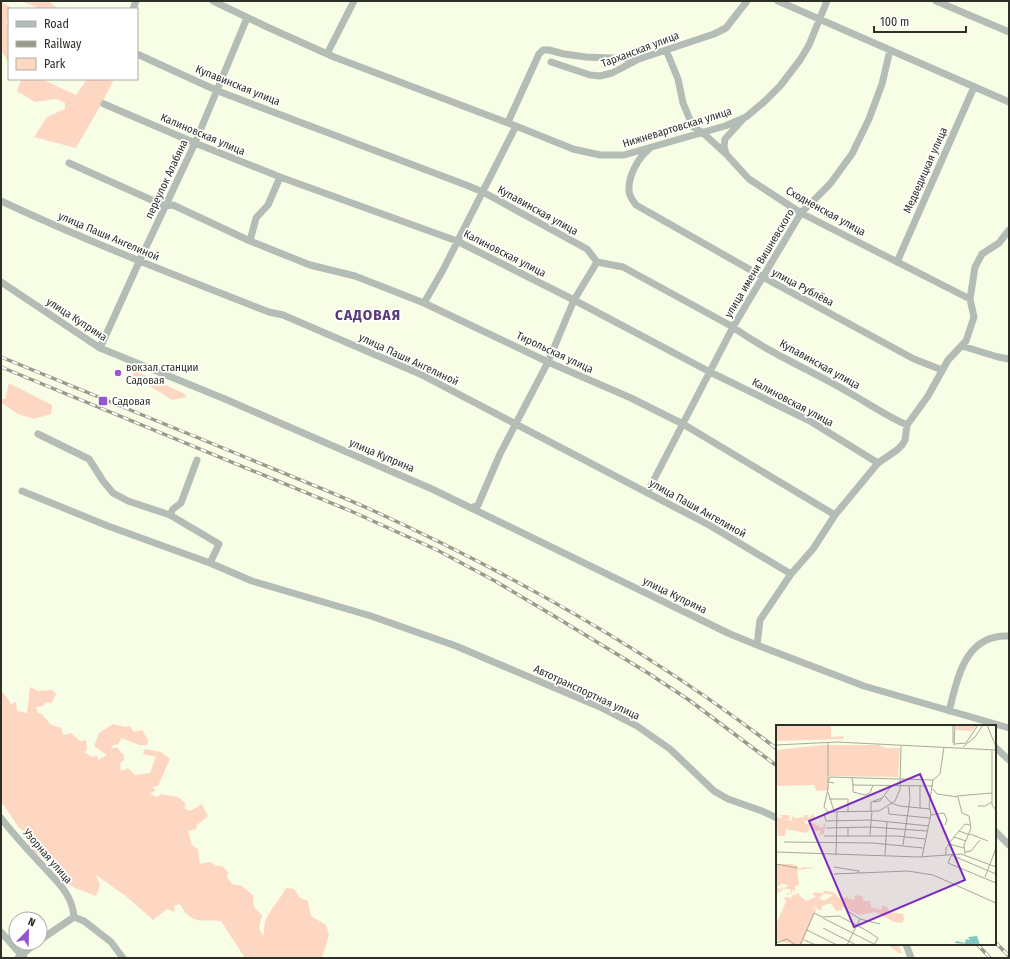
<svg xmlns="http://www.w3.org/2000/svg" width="1010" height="959" font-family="'Fira Sans Condensed',sans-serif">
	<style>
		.green { fill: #fed7c2 }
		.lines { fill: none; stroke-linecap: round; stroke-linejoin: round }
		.street { stroke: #b3bcb5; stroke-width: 7 }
		.rail-casing { stroke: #989b8a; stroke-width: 3.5 }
		.rail { stroke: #fff; stroke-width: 2; stroke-dasharray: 6; stroke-linecap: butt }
		.poi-dot { fill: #9556cc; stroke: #fff; stroke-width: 1.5 }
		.labels { text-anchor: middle; stroke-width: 3.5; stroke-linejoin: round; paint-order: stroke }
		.street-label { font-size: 11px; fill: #2e2f26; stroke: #fff }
		.poi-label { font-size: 11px; fill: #2e2f26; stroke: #fff; text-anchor: start }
		.district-label { font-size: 15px; font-weight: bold; letter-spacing: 1px; fill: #583a75; stroke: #fff }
		.inset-road { fill: none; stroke: #a7ab99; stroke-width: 1 }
		.view { fill: #7b2cbf; fill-opacity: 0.15; stroke: #7b2cbf; stroke-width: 2 }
		.inset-edge { fill: none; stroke: #2e2f26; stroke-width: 2 }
	</style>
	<rect width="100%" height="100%" fill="#f8fde5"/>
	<path class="green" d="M21,1H48L57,8V9H41Z
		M1,2L10,7L6,24L9,26V63L1,51Z
		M20,79H44V80L76,95L87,79H114L102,103L76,148L34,137L47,117L65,109V103L56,99L35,102L17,91L21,80Z
		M136,371L183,393L187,397L172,400L132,375Z
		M9,383L52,405L51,414L34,419L18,414L3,404L1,403V399H5Z
		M30,687L38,691L52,690L56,694L52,703L45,702L44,706L36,707L38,713L42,714L50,724L61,728L63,735L71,733L80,741L86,740L87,750L84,752L93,757L97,755L98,760L107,755L94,746L99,733L113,724L125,727L130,726L134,732L142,730L148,740L147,745H139L122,738L118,744L111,746L112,748H118L121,753L124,754V760L120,763L121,771L128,768L135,775L150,773L156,757L143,754L145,749L161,752L170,759L158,786L152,787L156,790L150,794L157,797L161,794L178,797L186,804L184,808L190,811L202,804L208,816L197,825L196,829L188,831L192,845L198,849L200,864L210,862L217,866H222L228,872L227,877L232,884L242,886L253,895L254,907L262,915L259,928L263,936C264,931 264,927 265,922C269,910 280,900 286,888L294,889L300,898L308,901L311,916L326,925L329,935L322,958H245L221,921C201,920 190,924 180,904L174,906L175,912L167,909L153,920L127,897L96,875L100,885L96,896L75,888L61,878L55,863L33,852L27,840L31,835L19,828L1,801V693H4L11,704L16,702L17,711L27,713Z
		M887,944H898L902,953H899Z"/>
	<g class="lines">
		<path class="street" d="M213,1L265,26L334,57L516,126L573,149L600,155H624L725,126L746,117L764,102L780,86L800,60L809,45L827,1
			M778,1L1009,102
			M936,1L1009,32
			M133,9L136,1
			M666,50L678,79L683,103L693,127L702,132L726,154L749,179L801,213L970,299
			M137,54L218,91L466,185L483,192L587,249L597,262L623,267L733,327C769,353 810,370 848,392C868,403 886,416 907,425
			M327,54L354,1
			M551,62L590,75L600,76L612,73L639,59L714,34L726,28L747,1
			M104,104L195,143L280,177L457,241L574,300L710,372L810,421L878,463
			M508,122L539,54L543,50H549L564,54L586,57L637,59
			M649,149C638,158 628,176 629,191C629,195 633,201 636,205L763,277L914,359L942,370
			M726,154L724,146L725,139L744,118
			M69,163L165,206L173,205L250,241L256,218L268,205L280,177
			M1,201C89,242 179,277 269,312L283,315L420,374L709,525L791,574
			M250,241L310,265L355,276L424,303L548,362L631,398L683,424L835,515
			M897,262L974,87
			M1,282L100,348L225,399L432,489L730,634L757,645L864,686L1009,728
			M424,303L443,270L516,126
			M962,346L998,357L1009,359
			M100,348L139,262L195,143L247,18
			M38,434L89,459L103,481L113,493L128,501L170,515L219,544L210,563
			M22,491L108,526L210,563L252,581L371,616L456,646L600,707L637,726L670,749L714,791L728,799L762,811L777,818
			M647,493L733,327L801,213L830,184L852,154L869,119L882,84L890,50
			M471,508L478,505L500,454L548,362L574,300L597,262
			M170,515L173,509L181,503L197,460
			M757,645L760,620L791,574L813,549L835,515L878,463L897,450L902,445L905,440L907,425L928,396L948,360L966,341L974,317L970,299L975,267L982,254L999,243L1009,230
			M949,711C958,677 965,634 1009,636
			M995,747L1009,760
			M1,818C13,834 28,850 42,865C57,882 72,893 74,917L84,921L111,942L123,958
			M995,831L1009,845
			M1,932L24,958
			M40,940L74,917
			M906,944L911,958
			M18,958L36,943"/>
		<g class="rail-casing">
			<path id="rail" d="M1,357C81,390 161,422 240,455C285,474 330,491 374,511C516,576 653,653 777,749
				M1,367L353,512L437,550L495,581L554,616L648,673L689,700L777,766
				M995,942L1009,956
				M977,944L990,958"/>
		</g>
		<use href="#rail" class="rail"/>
	</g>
	<g class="poi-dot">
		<circle cx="118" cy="373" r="4"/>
		<rect x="98" y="396" width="10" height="10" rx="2"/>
	</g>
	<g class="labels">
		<g class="street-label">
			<text transform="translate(640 49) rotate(-21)" y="4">Тарханская улица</text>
			<text transform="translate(238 85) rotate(22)" y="4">Купавинская улица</text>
			<text transform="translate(677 127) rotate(-17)" y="4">Нижневартовская улица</text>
			<text transform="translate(203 134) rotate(23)" y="4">Калиновская улица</text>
			<text transform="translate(925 170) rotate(-66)" y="4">Медведицкая улица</text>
			<text transform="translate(166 179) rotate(-65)" y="4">переулок Алабяна</text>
			<text transform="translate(538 210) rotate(29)" y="4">Купавинская улица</text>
			<text transform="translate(826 211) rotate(29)" y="4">Сходненская улица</text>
			<text transform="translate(109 236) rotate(23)" y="4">улица Паши Ангелиной</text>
			<text transform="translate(505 253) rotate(27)" y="4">Калиновская улица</text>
			<text transform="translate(759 263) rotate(-59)" y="4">улица имени Вишневского</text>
			<text transform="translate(803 287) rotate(28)" y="4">улица Рублёва</text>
			<text transform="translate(77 319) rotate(33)" y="4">улица Куприна</text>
			<text transform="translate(555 352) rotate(25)" y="4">Тирольская улица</text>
			<text transform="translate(409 359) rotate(25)" y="4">улица Паши Ангелиной</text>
			<text transform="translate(820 364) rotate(29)" y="4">Купавинская улица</text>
			<text transform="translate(793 402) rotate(28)" y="4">Калиновская улица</text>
			<text transform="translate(382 455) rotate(23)" y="4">улица Куприна</text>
			<text transform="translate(698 508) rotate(29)" y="4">улица Паши Ангелиной</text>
			<text transform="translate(675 595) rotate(26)" y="4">улица Куприна</text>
			<text transform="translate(587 692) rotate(25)" y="4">Автотранспортная улица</text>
			<text transform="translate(48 856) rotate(49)" y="4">Узорная улица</text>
		</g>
		<g class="poi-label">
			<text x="126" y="371">вокзал станции<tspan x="126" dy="13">Садовая</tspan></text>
			<text x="112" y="405">Садовая</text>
		</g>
		<g class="district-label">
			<text x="368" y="320">САДОВАЯ</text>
		</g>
	</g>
	<g transform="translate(776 725)">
		<rect width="220" height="220" fill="#f8fde5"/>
		<path d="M0,0H55V12L68,11L67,14L0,16ZM181,0H201L196,6L180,5ZM46,20H103L110,23H124L122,52L51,51L53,65L41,66L38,60L0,61V25ZM36,89L39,91L36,95H40L28,96L30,100L35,97L46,103L50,96L48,109L43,110L45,105L39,106L33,101V106L30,108L10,104L9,111H2L0,91L5,94L6,92L3,90H13L14,94H11L15,96L17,90L18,93L28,92V90H33L32,92L34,93ZM0,139H15L22,141V144L28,142L39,143L21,145L23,160L19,161V168L17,164L16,168L11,170V168H15L14,164H7L13,160L6,159L1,162L5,165V161L7,165L0,169ZM48,166L57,167L63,173H69L71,170V173L78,175L79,171L83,170L87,172V176H94L95,182L105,185L107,180L112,183L113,187L127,189L128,195L126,198L118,197L100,187L83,190L66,182V185L60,186L55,178L46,181L45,186L37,181L40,185L26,219L20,220L0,215V199L10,177L8,172L16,173L15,171L24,168L23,170L30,176L40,172L36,169L40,167L48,169L43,173L48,176L57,170L46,168Z" fill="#fed7c2"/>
		<path d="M201,211L204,220L178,218L181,216L189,218L190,214L194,215L192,212Z" fill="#80c9bf"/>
		<path class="inset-road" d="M177,0V18M211,0L220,22M52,17V63L48,82L52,87L103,86L119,76L124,64L125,21M178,19L190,18L202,0M0,20L61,17L220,25M178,20L179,0M187,22L199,12L207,0M216,25V80L220,85M76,52L77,60L157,61M157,55L164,49L168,22M58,58L52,57L54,52L157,55L153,80L155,89L146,132M77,59V67L89,70L94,68L97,60M157,64L161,69L182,72L186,88L193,91L195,103L188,120L189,129M52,67L58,86M109,71L115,78L124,81L154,84M181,71L216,68M53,74H72V87M97,77L104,76L116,60M202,81H209L216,77M112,82L113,89L154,93M144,83V61M95,86V77L106,73M52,87L48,89L50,96L95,95L153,101M155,90L168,88L171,95L169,100M50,103L95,102L151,106M183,106L189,99L194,100M194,109L212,116M94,110L96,86M48,111H72V103M72,111H121L149,114M178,112L183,106L194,110M8,117L97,118L147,123M174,117L178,112L190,116M127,120L134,74L133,60M0,127L143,132L185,129L220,142M189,127L195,126L204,115M60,130L61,87M109,130L111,97M170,130V123L173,119L188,123M175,130L220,149M175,131L172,138L220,158M0,139L21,143M58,142L83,146L82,148M58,149L132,146L157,150L220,178M209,152L220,123M70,185L84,194L104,199M47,193L98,219M47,203L80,220M31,205L61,220M28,215L40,220M0,218L11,214L20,220M24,220L38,188L46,192L63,191L88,204L102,213L98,220M71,220L84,194"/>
		<path class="view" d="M144,49L189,155L78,202L33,96Z"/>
		<rect width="220" height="220" class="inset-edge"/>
	</g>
	<rect width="1010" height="959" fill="none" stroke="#2e2f26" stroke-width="4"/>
	<rect x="8" y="8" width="130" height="72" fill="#ffffff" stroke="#abaca8"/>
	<rect x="16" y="21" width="20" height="6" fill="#b3bcb5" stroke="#abaca8"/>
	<text x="44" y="28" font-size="12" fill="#2e2f26">Road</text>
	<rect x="16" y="41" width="20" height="6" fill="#989b8a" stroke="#abaca8"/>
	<text x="44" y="48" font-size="12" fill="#2e2f26">Railway</text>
	<rect x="16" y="58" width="20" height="12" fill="#fed7c2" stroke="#abaca8"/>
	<text x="44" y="68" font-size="12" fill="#2e2f26">Park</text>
	<g transform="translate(28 931) rotate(23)"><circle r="19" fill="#ffffff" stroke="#abaca8"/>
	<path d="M0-3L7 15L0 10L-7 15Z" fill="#9556cc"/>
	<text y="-6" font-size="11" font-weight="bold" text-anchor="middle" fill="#2e2f26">N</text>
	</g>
	<path d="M874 26v6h92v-6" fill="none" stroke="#2e2f26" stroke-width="2"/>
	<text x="880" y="26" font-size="12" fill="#2e2f26" stroke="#ffffff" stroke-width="3" paint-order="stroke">100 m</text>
</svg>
